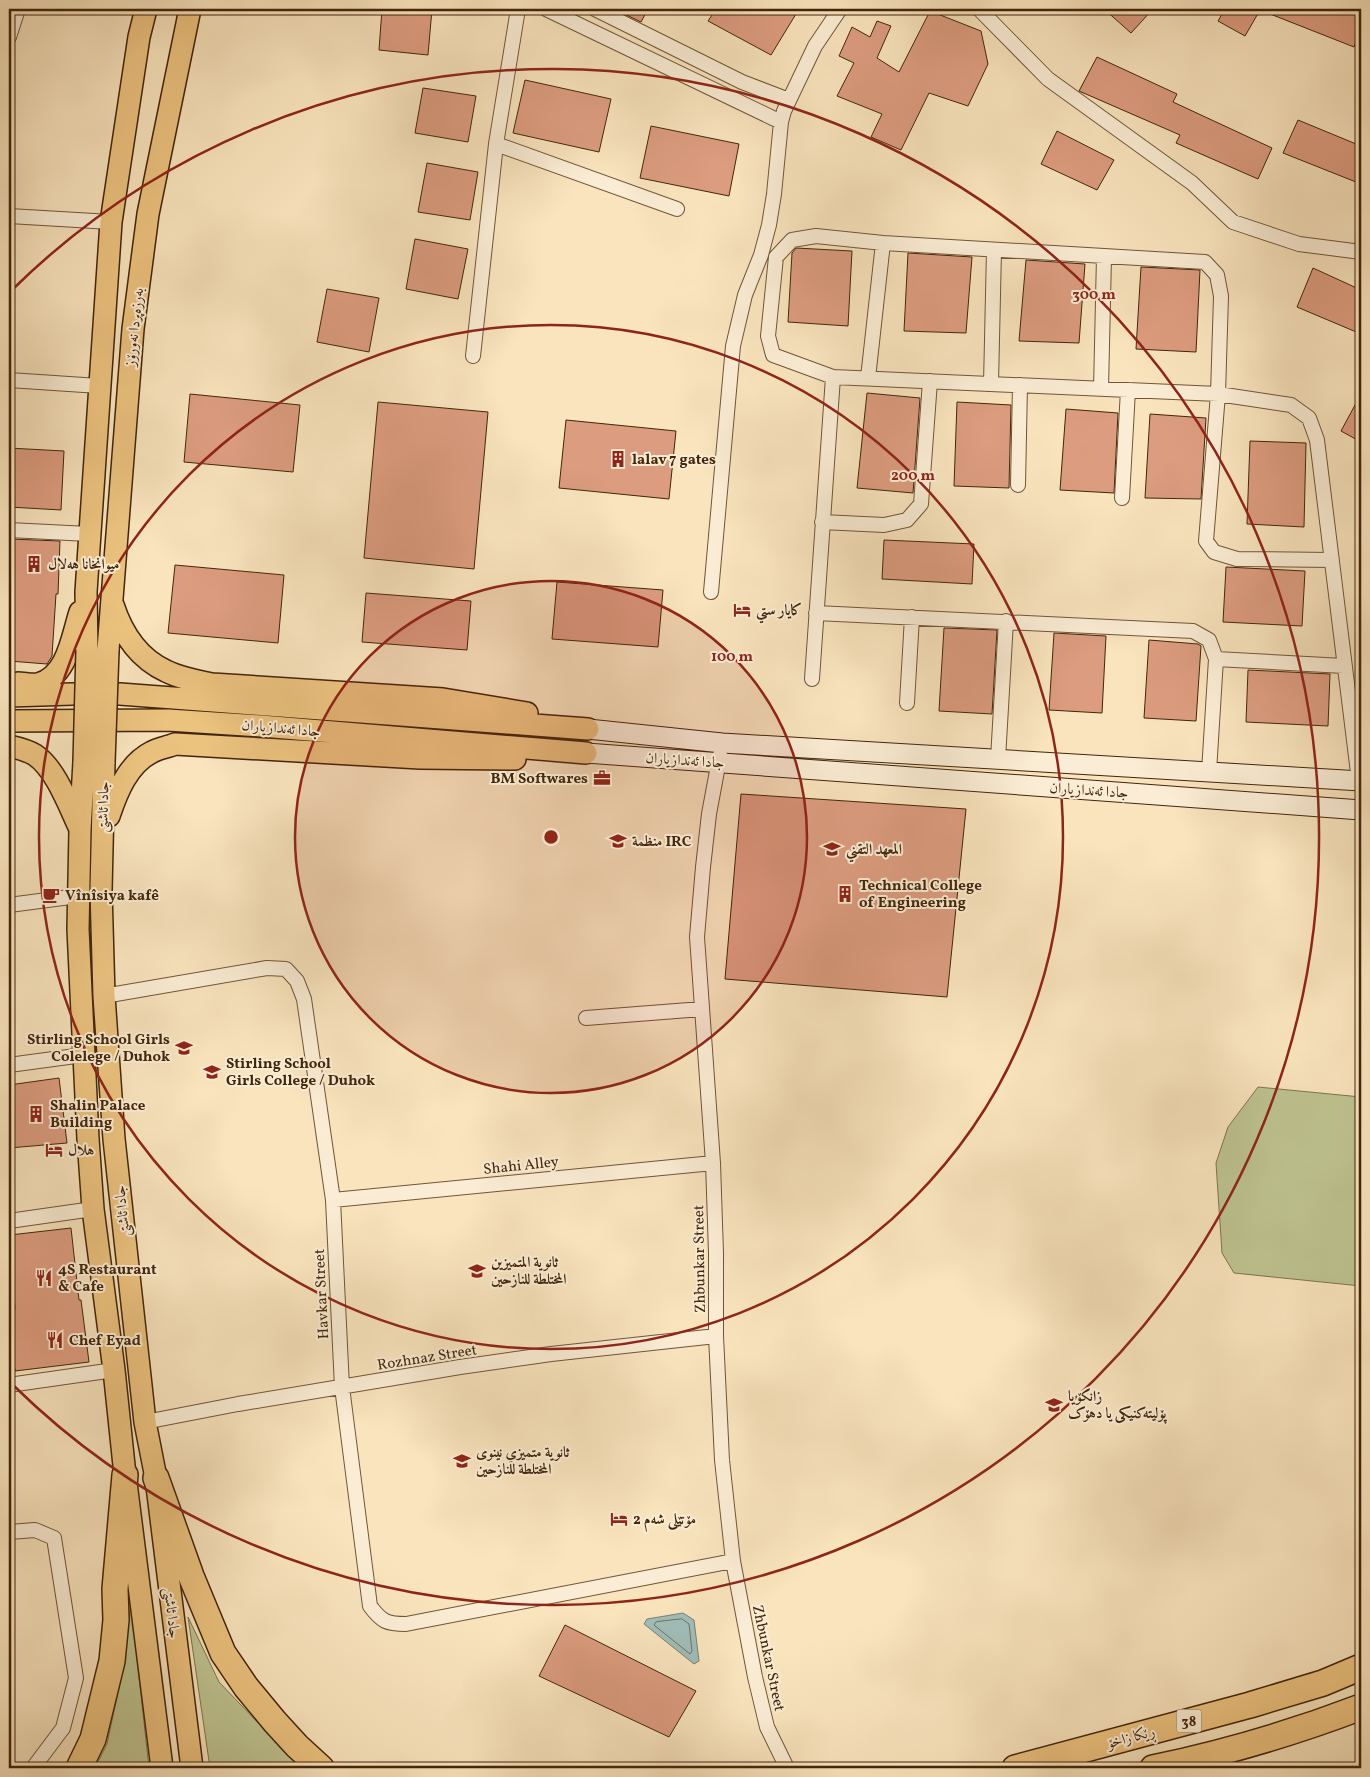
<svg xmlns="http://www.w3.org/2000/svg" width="1370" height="1777" font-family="Vollkorn,Amiri,serif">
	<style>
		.green { fill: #bec491; stroke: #80744e }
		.water { fill: #a0bdb9; stroke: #7a8073 }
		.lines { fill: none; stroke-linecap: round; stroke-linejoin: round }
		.shore { stroke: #717162; stroke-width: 1 }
		.building { fill: #dc9c7f; stroke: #42250b }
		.street-casing { stroke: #705538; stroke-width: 16 }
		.secondary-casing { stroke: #42250b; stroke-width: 21 }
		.primary-casing { stroke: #42250b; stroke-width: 24 }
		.highway-casing { stroke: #42250b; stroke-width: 28 }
		.street { stroke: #fbedd5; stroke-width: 14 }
		.secondary { stroke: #fbedd5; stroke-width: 19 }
		.primary { stroke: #ecc27f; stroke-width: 21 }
		.highway { stroke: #ecc27f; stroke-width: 25 }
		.primary-bridge-casing { stroke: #42250b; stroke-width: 24; stroke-linecap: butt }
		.primary-bridge { stroke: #ecc27f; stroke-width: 21 }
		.ring { fill: none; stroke: #8f2418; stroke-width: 2.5 }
		.labels { text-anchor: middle; stroke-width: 4; stroke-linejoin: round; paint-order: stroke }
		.shield { fill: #fbedd5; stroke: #7a6148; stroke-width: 1 }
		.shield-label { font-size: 14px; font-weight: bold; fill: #42250b }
		.street-label { font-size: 15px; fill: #42250b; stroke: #fbedd5 }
		.poi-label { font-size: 15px; font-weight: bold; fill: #42250b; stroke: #fbedd5; text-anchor: start }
		.centre { fill: #8f2418; stroke: #fbedd5; stroke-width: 2.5 }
		.ring-label { font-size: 15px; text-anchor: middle; font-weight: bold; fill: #8f2418; stroke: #fbedd5; stroke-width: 4; stroke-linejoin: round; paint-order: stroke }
	</style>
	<rect width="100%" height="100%" fill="#f9e4be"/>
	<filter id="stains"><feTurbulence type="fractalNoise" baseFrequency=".004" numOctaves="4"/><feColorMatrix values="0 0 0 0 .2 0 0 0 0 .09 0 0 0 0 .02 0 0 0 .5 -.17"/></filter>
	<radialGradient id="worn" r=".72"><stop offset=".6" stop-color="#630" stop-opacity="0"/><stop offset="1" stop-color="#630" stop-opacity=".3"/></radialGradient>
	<path class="green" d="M1258,1087L1361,1097V1286L1234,1273L1222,1253L1216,1163L1228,1127Z
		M131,1603L149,1768H95L107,1744L121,1678Z
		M188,1617L219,1682L301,1768H210Z"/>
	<path class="water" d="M683,1613L694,1620L699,1661L694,1664L644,1624L647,1619Z"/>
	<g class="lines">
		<path class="shore" d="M682,1619L689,1624L692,1651L690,1654L654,1625L656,1622Z"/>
	</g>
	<path class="building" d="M382,9H432L428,55L379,50Z
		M614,9H648L641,22Z
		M716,9H799L771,55L708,21Z
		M1104,9H1153L1131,33Z
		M1225,9H1352L1361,13V28L1354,47L1260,10L1245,36L1218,21Z
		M930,11L981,31L988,64L968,106L929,93L901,150L871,137L882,114L837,96L854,63L839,56L852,27L870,37L877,21L891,26L877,58L899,72Z
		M1097,57L1177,94L1173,102L1272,148L1258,179L1176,143L1180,135L1079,91Z
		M525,80L611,99L599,152L513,133Z
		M423,88L476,96L468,142L415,133Z
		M1298,120L1361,146V184L1283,153Z
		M651,126L739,144L729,196L640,178Z
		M1057,131L1114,160L1097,190L1041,164Z
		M427,163L478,172L470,220L418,212Z
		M415,239L468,249L458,299L406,289Z
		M796,248L852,251L848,326L788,322L792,253Z
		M908,253L972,257L966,333L904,331Z
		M1026,260L1085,264L1079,343L1019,341Z
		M1141,267L1200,270L1196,352L1136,349Z
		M1313,268L1361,290V334L1297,307Z
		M327,289L379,298L369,352L317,342Z
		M867,393L920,398L913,493L857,488Z
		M190,394L300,405L293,472L184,462Z
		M1361,394V442L1341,431Z
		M378,402L488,412L474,569L364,558Z
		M957,402L1011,405L1009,488L954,486Z
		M1066,409L1118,413L1114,493L1060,490Z
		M1150,414L1206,418L1201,499L1145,498Z
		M566,420L676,431L669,499L559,488Z
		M1250,441L1306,443L1304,527L1247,524Z
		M9,448L64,451L61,510L9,507Z
		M9,539L60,541L58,594H56L52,656L47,664L9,661Z
		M884,540L974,544L972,584L882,579Z
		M175,565L284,575L278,643L168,633Z
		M1226,567L1305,571L1302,626L1223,622Z
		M557,582L663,590L658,647L552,639Z
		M366,593L471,601L467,650L362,642Z
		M944,628L997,630L992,714L939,711Z
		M1054,633L1106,636L1102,713L1049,710Z
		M1149,640L1198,644L1201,646L1196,721L1144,718Z
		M1248,670L1330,674L1328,726L1246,722Z
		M741,794L966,809L947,997L725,979Z
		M59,1078L67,1143L9,1148V1085Z
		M71,1228L79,1300H81L89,1362L15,1371L9,1326V1310L15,1309L10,1235Z
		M565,1625L696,1691L669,1737L539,1676Z"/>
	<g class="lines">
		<g class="street-casing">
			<path id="street" d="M546,9L781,122
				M595,9L742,82L789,100
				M979,9L1048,79L1192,183L1233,222L1299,244L1361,252
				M9,37L18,9
				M496,144L677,209
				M9,216L111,222
				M473,356L496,144L518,9
				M833,377L773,355L768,336L776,257L792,240L816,236L883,243L1205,262L1217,275L1221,296L1218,394L1206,541L1214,552L1237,559L1331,560
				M868,378L883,243
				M9,380L99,386
				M991,384L994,250
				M1101,389L1104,256
				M1018,485L1020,385
				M1122,498L1128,390
				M822,522L884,525L907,520L921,504L930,381
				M9,530L89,534
				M711,592L733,346L745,295L761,255L769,225L774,194L781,122L784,111L815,46L840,9
				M816,613L1193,631L1209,640L1216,659L1209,772
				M1216,659L1344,666
				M812,679L833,377L1218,394L1291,405L1309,418L1317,440L1359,781
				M907,703L912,617
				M720,755L709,814L703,867L697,937L713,1163L716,1253V1336L722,1460L733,1561L755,1677L767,1727L787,1768
				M998,759L1006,621
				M9,905L78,896
				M104,996L267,968L286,969L297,981L304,999L333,1200L342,1387L370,1606C382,1622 387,1624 406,1624L733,1561
				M586,1018L702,1009
				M9,1065L83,1055
				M333,1200L713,1163
				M9,1221L93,1209
				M9,1385L114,1370
				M145,1422L238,1404L460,1367L551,1354L716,1336
				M9,1532L35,1530L54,1538L76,1678L63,1728L33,1768"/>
		</g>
		<g class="secondary-casing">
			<path id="secondary" d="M588,729L722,743L1361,781
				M586,753L1361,810"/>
		</g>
		<g class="primary-casing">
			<path id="primary" d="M113,605C122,633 138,658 166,671C180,678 196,681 212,684L443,699L527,713
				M87,650L86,592L111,222L139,37L146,9
				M108,650L133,329L148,214L190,9
				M18,683C24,683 32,685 38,684C68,676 72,636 80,612
				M9,696L72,694H120L588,729
				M9,721L168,720L261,726L586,753
				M9,746C18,748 27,750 35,755C56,769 69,806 80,829
				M84,762L80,830L78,929L88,1139L93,1209L114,1370L125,1475L162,1768
				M104,762L101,890L104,996L114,1139L145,1422L156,1478L192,1768
				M109,816C117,792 128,764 152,752C159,748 168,747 175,744L420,758L515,759"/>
		</g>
		<g class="highway-casing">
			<path id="highway" d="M156,1478L191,1576L223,1653L246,1687L275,1722L297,1746L321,1768
				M79,1768L93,1739L112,1661L116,1620L115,1589L125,1475
				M1015,1768L1250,1705L1323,1683L1361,1667
				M1153,1768C1225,1753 1293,1733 1361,1707"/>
		</g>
		<use href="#street" class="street"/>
		<use href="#secondary" class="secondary"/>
		<use href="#primary" class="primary"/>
		<use href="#highway" class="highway"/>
		<g class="primary-bridge-casing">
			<path id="primary-bridge" d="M84,762L87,650
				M104,762L108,650"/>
		</g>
		<use href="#primary-bridge" class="primary-bridge"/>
	</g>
	<circle cx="551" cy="837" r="256" fill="#8f2418" fill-opacity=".12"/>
	<g class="ring">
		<circle cx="551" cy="837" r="256"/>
		<circle cx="551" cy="837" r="512"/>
		<path d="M13 289A768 768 0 1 1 13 1385"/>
	</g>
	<defs>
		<g id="building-bare" transform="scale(1.35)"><path d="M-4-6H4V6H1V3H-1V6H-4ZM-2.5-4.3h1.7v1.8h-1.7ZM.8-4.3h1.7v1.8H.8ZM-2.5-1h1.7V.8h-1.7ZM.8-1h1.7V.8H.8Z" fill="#8f2418" stroke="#fbedd5" stroke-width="2.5" paint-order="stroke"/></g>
		<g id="hotel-bare" transform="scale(1.35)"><path d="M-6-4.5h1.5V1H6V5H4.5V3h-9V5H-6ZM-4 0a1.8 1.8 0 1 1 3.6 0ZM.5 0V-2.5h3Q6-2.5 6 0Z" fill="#8f2418" stroke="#fbedd5" stroke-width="2.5" paint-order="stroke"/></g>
		<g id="office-bare" transform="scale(1.35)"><path d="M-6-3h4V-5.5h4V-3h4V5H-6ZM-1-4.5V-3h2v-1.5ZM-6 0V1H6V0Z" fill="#8f2418" stroke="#fbedd5" stroke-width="2.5" paint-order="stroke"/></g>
		<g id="school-bare" transform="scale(1.35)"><path d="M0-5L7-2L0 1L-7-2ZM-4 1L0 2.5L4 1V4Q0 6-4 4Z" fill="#8f2418" stroke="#fbedd5" stroke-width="2.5" paint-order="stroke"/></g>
		<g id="university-bare" transform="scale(1.35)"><path d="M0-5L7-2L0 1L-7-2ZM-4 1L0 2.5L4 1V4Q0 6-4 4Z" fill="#8f2418" stroke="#fbedd5" stroke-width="2.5" paint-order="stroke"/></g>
		<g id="cafe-bare" transform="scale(1.35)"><path d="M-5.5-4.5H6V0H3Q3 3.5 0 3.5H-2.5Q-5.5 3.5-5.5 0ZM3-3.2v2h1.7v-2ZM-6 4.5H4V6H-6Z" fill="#8f2418" stroke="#fbedd5" stroke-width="2.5" paint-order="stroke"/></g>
		<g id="restaurant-bare" transform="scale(1.35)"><path d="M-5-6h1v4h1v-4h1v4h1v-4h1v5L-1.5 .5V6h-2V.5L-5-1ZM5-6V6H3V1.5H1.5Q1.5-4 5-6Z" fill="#8f2418" stroke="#fbedd5" stroke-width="2.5" paint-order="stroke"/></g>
	</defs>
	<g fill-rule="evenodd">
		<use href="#building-bare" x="618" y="459"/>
		<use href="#building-bare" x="34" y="564"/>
		<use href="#hotel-bare" x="742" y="610"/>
		<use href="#office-bare" x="602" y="778"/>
		<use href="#school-bare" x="618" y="841"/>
		<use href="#university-bare" x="832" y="849"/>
		<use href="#building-bare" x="845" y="894"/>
		<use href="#cafe-bare" x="51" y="895"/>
		<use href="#school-bare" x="184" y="1048"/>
		<use href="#school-bare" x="212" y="1072"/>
		<use href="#building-bare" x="36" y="1114"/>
		<use href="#hotel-bare" x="54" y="1150"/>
		<use href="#school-bare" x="477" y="1271"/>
		<use href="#restaurant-bare" x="44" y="1278"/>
		<use href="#restaurant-bare" x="55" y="1340"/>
		<use href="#university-bare" x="1054" y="1405"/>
		<use href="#school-bare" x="462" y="1461"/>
		<use href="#hotel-bare" x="619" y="1519"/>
	</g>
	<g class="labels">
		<rect class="shield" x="1176.5" y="1709.5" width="25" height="23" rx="4"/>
		<g class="shield-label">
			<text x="1189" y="1726">38</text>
		</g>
		<g class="street-label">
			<text transform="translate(134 327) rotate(-84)" y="5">بەرزەپردا نەورۆز</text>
			<text transform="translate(281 728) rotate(5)" y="5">جادا ئەندازیاران</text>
			<text transform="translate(685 760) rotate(4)" y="5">جادا ئەندازیاران</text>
			<text transform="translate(1089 790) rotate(4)" y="5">جادا ئەندازیاران</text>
			<text transform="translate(103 807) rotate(-89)" y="5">جادا ئاشتی</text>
			<text transform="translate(521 1165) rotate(-6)" y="5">Shahi Alley</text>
			<text transform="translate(122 1211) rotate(-96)" y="5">جادا ئاشتی</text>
			<text transform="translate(699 1259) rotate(-91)" y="5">Zhbunkar Street</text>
			<text transform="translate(321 1294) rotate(-93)" y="5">Havkar Street</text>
			<text transform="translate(427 1357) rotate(-9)" y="5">Rozhnaz Street</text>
			<text transform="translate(172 1613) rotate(83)" y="5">جادا ئاشتی</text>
			<text transform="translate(769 1658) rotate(78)" y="5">Zhbunkar Street</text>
			<text transform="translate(1131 1737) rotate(-15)" y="5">ڕێکا زاخۆ</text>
		</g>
		<g class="poi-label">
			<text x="632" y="464">lalav 7 gates</text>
			<text x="48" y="569">میوانخانا هەلال</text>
			<text x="756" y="615">كايار ستي</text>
			<text x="588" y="783" text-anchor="end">BM Softwares</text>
			<text x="632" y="846">منظمة IRC</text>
			<text x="846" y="854">المعهد التقني</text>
			<text x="859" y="890">Technical College<tspan x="859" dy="17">of Engineering</tspan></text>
			<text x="65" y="900">Vînîsiya kafê</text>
			<text x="170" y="1044" text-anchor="end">Stirling School Girls<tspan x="170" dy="17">Colelege / Duhok</tspan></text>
			<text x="226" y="1068">Stirling School<tspan x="226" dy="17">Girls College / Duhok</tspan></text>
			<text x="50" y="1110">Shalin Palace<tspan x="50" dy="17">Building</tspan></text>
			<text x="68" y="1155">هلال</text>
			<text x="491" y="1267">ثانوية المتميزين<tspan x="491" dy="17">المختلطة للنازحين</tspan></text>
			<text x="58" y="1274">4S Restaurant<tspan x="58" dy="17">&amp; Cafe</tspan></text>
			<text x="69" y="1345">Chef Eyad</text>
			<text x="1068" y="1401">زانکۆیا<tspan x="1068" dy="17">پۆلیتەکنیکی یا دهۆک</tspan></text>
			<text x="476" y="1457">ثانوية متميزي نينوى<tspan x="476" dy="17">المختلطة للنازحين</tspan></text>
			<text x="633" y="1524">مۆتێلی شەم 2</text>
		</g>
	</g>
	<circle cx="551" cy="837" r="8" class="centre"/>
	<g class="ring-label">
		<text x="1094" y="299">300 m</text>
		<text x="913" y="480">200 m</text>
		<text x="732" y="661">100 m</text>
	</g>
	<rect width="1370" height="1777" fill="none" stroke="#f9e4be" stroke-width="30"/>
	<rect x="10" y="10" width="1350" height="1757" fill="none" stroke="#42250b" stroke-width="2.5"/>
	<rect x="15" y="15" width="1340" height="1747" fill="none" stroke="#42250b"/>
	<rect width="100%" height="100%" filter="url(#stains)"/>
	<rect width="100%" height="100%" fill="url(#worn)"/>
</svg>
